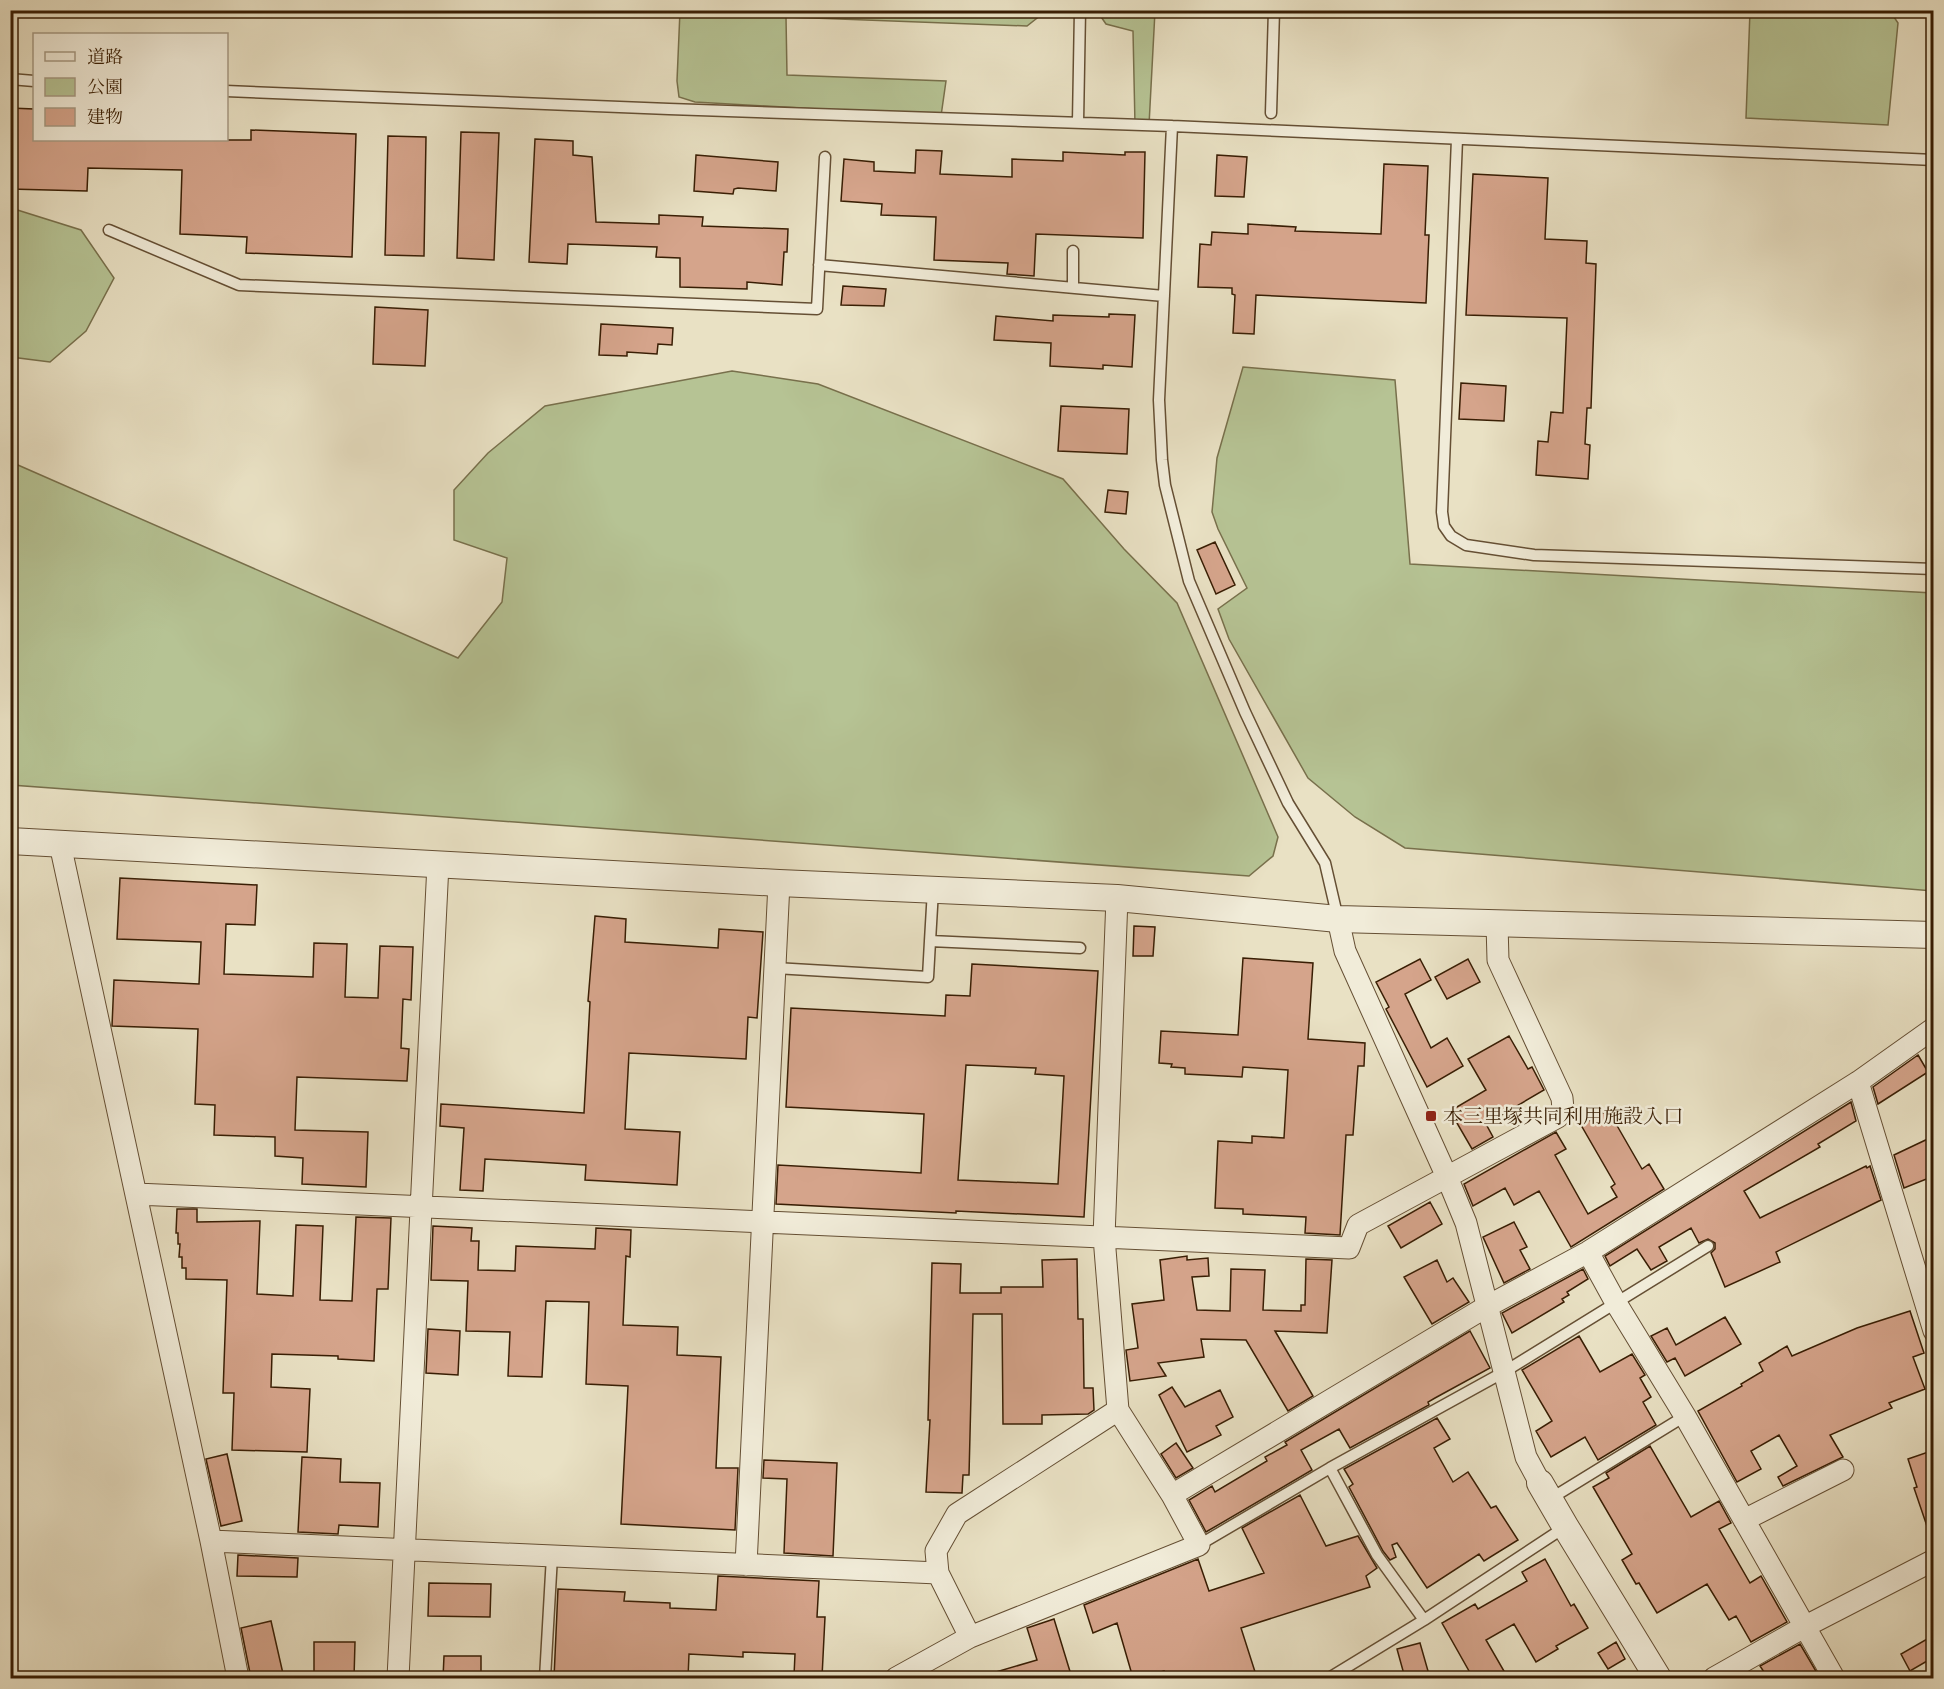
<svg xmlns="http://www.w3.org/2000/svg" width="1944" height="1689" font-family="'IM FELL French Canon','Noto Serif JP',serif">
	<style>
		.green { fill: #b6c394; stroke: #78704c; stroke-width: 1.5 }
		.building { fill: #d5a48b; stroke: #391e04; stroke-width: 1.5; fill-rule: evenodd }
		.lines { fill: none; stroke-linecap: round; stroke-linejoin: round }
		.service-casing { stroke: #654f34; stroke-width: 13 }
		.minor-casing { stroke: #654f34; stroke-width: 23 }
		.tertiary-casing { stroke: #654f34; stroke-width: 28 }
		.service { stroke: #f1ecd9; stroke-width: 10 }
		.minor { stroke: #f1ecd9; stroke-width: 21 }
		.tertiary { stroke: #f1ecd9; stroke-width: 26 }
		.poi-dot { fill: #8f2418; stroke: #f1ecd9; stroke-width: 2 }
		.labels { text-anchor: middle; stroke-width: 5; stroke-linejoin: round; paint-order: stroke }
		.poi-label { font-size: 20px; fill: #391e04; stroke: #f1ecd9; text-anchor: start }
	</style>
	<rect width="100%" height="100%" fill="#e9e1c4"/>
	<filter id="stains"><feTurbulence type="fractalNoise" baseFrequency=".00333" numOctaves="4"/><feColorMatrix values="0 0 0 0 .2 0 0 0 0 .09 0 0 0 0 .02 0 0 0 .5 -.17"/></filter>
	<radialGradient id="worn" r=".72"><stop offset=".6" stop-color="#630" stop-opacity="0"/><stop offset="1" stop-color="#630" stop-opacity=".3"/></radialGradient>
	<path class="green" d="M680,11H1046L1027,26L786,17L787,75L946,81L941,116L695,102L679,97L677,81Z
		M1097,11H1155L1149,125H1135L1133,31L1106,24Z
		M1750,11H1890L1898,23L1888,125L1746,118Z
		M11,208L81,230L114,278L86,331L50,362L11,357Z
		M1243,367L1395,380L1410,564L1933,593V891L1405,848L1355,817L1308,778L1229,639L1218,609L1247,588L1218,529L1212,512L1217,458Z
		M732,371L818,384L1063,479L1124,549L1177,603L1278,837L1273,856L1249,876L11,785V462L458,658L502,602L507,558L454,540V490L488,453L545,406Z"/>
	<path class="building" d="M10,108L34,109V140H251V130L356,134L352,257L246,253L247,237L180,234L182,170L88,168L87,191L10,189Z
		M461,132L499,133L494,260L457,258Z
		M388,136L426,137L424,256L385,255Z
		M535,139L573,141V155L592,157L596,222L659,224V215L703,217L702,226L788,229L787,252H784L782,285L747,282V289L680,287V258L656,257L657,247L568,244L567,264L529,262Z
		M916,150L942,151L940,174L1012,177V159L1063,161V152L1125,155V152H1145L1143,238L1036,234L1034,276L1007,274L1008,263L934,260L936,217L881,215L882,204L841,201L844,159L874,162V171L915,173Z
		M696,155L778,162L776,191L738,188L734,189L733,194L694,191Z
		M1217,155L1247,157L1244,197L1215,196Z
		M1384,164L1428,166L1425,235H1429L1426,303L1256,295L1254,334L1233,333L1235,295L1232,294V288L1198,287L1200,244L1211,245L1212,232L1248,234V224L1296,227L1295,231L1381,234Z
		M1473,174L1548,178L1545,239L1587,241L1586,263L1596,264L1591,408H1587L1585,444L1590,445L1588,479L1536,475L1538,441L1548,442L1551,412L1563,413L1567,318L1466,315Z
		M843,286L886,289L884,306L841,305Z
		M375,307L428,310L425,366L373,364Z
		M1109,314L1135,315L1132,367L1103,365V369L1050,366L1051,343L994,340L996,316L1053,321V315L1109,317Z
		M601,324L673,328L672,345L658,344L657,354L627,352V356L599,355Z
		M1461,383L1506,386L1504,421L1459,419Z
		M1061,406L1129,409L1127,454L1058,451Z
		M1108,490L1128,492L1126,514L1105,512Z
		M1215,542L1235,585L1216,594L1197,550Z
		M120,878L257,885L255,925L226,924L224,974L313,977L314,943L347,944L345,997L378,998L380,946L413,947L411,1000L403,999L401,1048L409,1049L407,1081L297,1077L295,1130L368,1132L366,1187L302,1184L303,1158L275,1156V1137L214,1135L215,1105L195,1104L198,1029L112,1026L114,980L199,984L201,942L117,939Z
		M595,916L626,919L625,942L718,948L719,929L763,932L757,1018L748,1017L746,1059L629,1053L625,1129L680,1132L677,1185L585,1180L586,1165L485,1159L483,1191L460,1190L464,1128L440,1126L441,1104L584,1113L590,1002L588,1001Z
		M1134,926L1155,927L1153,956H1133Z
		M1243,958L1313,963L1308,1039L1365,1043L1364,1066H1358L1353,1135H1346L1340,1235L1305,1233L1306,1217L1243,1214V1209L1215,1208L1218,1141L1252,1143V1136L1284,1138L1288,1070L1243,1067L1242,1077L1185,1074V1068L1171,1067L1172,1064L1159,1063L1161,1031L1238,1035Z
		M1420,959L1431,980L1405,994L1431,1048L1447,1038L1463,1066L1427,1087L1386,1009L1389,1007L1376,982Z
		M1468,959L1480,982L1447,999L1435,977Z
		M972,964L1098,971L1084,1217L956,1211V1213L776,1204L778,1165L921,1173L924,1114L786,1107L791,1008L945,1016L946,995L970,996ZM966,1065L1036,1068L1035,1074L1064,1076L1058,1184L958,1180Z
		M1509,1036L1528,1069L1532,1067L1544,1090L1486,1124L1493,1137L1472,1149L1450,1111L1486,1090L1468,1059Z
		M1918,1055L1928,1072L1878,1104L1873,1087Z
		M1851,1102L1856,1121L1818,1144L1820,1147L1744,1191L1760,1218L1866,1166L1867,1168L1870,1166L1881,1200L1776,1252L1780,1262L1725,1287L1711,1253L1715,1249V1243L1708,1239L1699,1243L1691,1228L1659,1247L1667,1261L1651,1270L1637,1249L1610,1266L1605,1256Z
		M1608,1110L1642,1169L1649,1164L1664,1189L1571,1247L1539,1191L1514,1205L1505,1188L1473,1206L1464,1184L1556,1132L1566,1149L1555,1155L1588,1214L1617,1197L1611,1187L1615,1184L1581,1125Z
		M1934,1136V1176L1904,1188L1894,1155Z
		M1430,1202L1442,1224L1401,1248L1388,1226Z
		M177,1209H197V1222L260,1221L257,1294L293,1296L296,1225L323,1226L320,1300L352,1301L356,1217L391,1218L388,1289H377L374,1361L338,1359V1356L272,1354L271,1387L310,1389L307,1452L232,1450L234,1393H223L227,1280L186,1279V1268H182V1257H179L180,1244H178V1233H176Z
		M1514,1222L1527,1247L1520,1250L1530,1269L1504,1283L1483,1237Z
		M433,1226L472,1228L471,1241H479L478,1270L515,1271L516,1246L595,1249L596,1228L631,1230L630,1257L626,1256L623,1325L678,1327L677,1355L721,1357L716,1468H738L735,1530L621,1524L628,1386L586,1384L589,1302L546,1301L542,1377L508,1376L510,1332L466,1331L468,1281L431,1280Z
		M1187,1256V1260L1208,1258L1209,1276L1192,1277L1197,1310L1230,1311L1231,1269L1265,1270L1263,1310L1301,1311V1305H1305L1306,1259L1332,1260L1327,1333L1275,1331L1313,1396L1288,1411L1246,1340L1201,1339L1204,1357L1158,1363L1166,1376L1130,1381L1126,1350L1138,1348L1132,1304L1164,1300L1160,1260Z
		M1077,1259L1078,1319H1083L1084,1388H1093L1094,1410L1088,1414L1042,1415V1424H1003L1002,1314H973L969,1475H963L962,1493L926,1492L930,1420H928L932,1263L961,1264L960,1293H1001V1287H1043L1042,1260Z
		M1437,1260L1447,1282L1453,1278L1469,1302L1432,1324L1404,1277Z
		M1583,1269L1588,1279L1567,1292L1569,1295L1562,1299L1564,1302L1512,1333L1502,1313Z
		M1910,1311L1924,1353L1913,1357L1925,1389L1889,1403L1892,1408L1830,1435L1843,1457L1783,1486L1778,1477L1797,1466L1779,1435L1751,1451L1761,1469L1737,1482L1698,1411L1742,1386L1741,1384L1763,1371L1759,1363L1787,1346L1792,1356L1857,1328Z
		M1725,1317L1741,1344L1685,1376L1675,1358L1667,1362L1651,1336L1667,1328L1676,1345Z
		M428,1329L460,1331L458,1375L426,1373Z
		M1470,1331L1490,1368L1435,1398L1428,1402L1429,1405L1350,1448L1339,1429L1301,1450L1312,1470L1206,1532L1189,1500L1212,1486L1215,1492L1267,1461L1265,1457L1287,1445L1285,1442Z
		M1579,1336L1600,1372L1632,1354L1645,1375L1640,1378L1651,1397L1643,1402L1656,1425L1598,1460L1585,1437L1551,1457L1536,1431L1552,1421L1522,1370Z
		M1172,1387L1185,1407L1220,1390L1233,1417L1216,1426L1221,1435L1187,1452L1159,1395Z
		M1437,1418L1450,1439L1434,1448L1453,1482L1468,1472L1491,1508L1496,1506L1518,1540L1484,1561L1479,1554L1427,1588L1397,1543L1392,1545L1396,1557L1390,1560L1383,1551L1349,1487L1353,1484L1344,1469Z
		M1176,1443L1193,1468L1176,1478L1161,1454Z
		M1650,1446L1691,1517L1719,1501L1731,1523L1719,1529L1750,1583L1761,1576L1787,1622L1751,1642L1736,1616L1729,1620L1707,1584L1657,1613L1639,1583L1636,1584L1622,1560L1632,1554L1593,1487L1609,1478L1606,1473Z
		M1934,1450V1537L1931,1538L1914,1488L1917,1487L1908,1459Z
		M227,1454L242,1521L221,1526L206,1459Z
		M302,1457L341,1459L340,1482L380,1483L378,1527L339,1525L338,1534L298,1532Z
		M764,1460L837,1463L833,1556L784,1553L787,1479L763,1478Z
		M1300,1495L1326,1546L1358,1536L1377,1568L1366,1576L1370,1587L1241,1628L1257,1678H1166L1164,1671L1141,1678H1133L1117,1623L1093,1633L1084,1605L1198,1559L1209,1591L1264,1573L1242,1528Z
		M238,1555L298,1558L297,1577L237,1576Z
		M1545,1559L1571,1606L1574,1604L1588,1628L1556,1646L1558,1649L1536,1662L1514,1624L1486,1640L1508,1678H1473L1442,1623L1475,1604L1478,1609L1527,1581L1522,1572Z
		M718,1576L819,1581L817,1617H825L822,1677L794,1676L795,1654L743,1652V1657L689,1654L688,1678L621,1677V1678H554L558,1589L625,1592L624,1601L670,1603V1608L716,1610Z
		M429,1583L491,1584L490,1617L428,1616Z
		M1054,1619L1072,1678H990L989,1674L1037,1660L1027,1628Z
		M271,1621L284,1678H251L241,1628Z
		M1934,1635V1657L1910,1671L1901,1654Z
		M314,1642H355L354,1678H314Z
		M1616,1642L1625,1659L1608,1669L1598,1653Z
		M1420,1643L1430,1678H1405L1397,1649Z
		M1800,1644L1820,1678H1768L1760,1666Z
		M444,1656H481V1678H443Z"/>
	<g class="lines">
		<g class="service-casing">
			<path id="service" d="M10,79L34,81
				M226,91L669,109L1172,126L1934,160
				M1271,113L1274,10
				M1078,122L1080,10
				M1172,126L1159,400L1162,460L1165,485L1189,581L1245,712L1288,803L1325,863L1338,919
				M1457,139L1442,512L1444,526L1451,536L1466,545L1534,555L1934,569
				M109,230L239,285L817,309L825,157
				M819,265L1164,296
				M1073,288V251
				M930,941L933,890
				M775,968L928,977L930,941L1080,948
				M1330,1468L1377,1555L1424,1620
				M1550,1499L1685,1416
				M1199,1545L1330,1468L1504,1372L1708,1246
				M545,1678L552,1556
				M1329,1678L1424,1620L1565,1527"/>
		</g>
		<g class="minor-casing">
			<path id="minor" d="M60,844L211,1541L238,1678
				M1117,898L1104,1237L1118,1410
				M1338,919L1345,951L1447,1177L1466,1223L1526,1457L1540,1483
				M1858,1082L1934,1331
				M136,1194L1349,1248L1358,1225L1558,1117L1563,1109L1562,1098L1498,960L1497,924
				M1588,1252L1616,1303L1685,1416L1834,1678
				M1744,1520L1843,1470
				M211,1541L938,1573
				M746,1565L779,883
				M970,1637L938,1573L936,1551L957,1514L1118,1410L1172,1495
				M398,1678L438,864
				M896,1678L970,1637L1199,1545L1172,1495L1486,1307L1588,1252L1858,1082L1934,1028
				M1714,1678L1804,1627L1934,1560"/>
		</g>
		<g class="tertiary-casing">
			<path id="tertiary" d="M10,841L779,883L1117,898L1338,919L1934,935
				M1540,1483L1565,1526L1658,1678"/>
		</g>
		<use href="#service" class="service"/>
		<use href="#minor" class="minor"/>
		<use href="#tertiary" class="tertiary"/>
	</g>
	<rect class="poi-dot" x="1425" y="1110" width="12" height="12" rx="3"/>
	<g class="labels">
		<g class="poi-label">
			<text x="1443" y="1123">本三里塚共同利用施設入口</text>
		</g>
	</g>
	<rect width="1944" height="1689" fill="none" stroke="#e9e1c4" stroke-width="36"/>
	<rect x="12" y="12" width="1920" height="1665" fill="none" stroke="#391e04" stroke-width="3"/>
	<rect x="18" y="18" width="1908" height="1653" fill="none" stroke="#391e04" stroke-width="1.5"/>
	<rect x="33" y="33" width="195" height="108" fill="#f1ecd9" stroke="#a79a84" stroke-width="1.5"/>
	<rect x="45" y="52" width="30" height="9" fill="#f1ecd9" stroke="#a79a84" stroke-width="1.5"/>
	<text x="87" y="63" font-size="18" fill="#391e04">道路</text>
	<rect x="45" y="78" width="30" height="18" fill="#b6c394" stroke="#a79a84" stroke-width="1.5"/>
	<text x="87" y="93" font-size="18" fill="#391e04">公園</text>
	<rect x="45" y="108" width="30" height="18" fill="#d5a48b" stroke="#a79a84" stroke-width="1.5"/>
	<text x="87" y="123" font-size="18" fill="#391e04">建物</text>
	<rect width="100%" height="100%" filter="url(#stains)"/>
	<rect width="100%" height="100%" fill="url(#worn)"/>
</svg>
